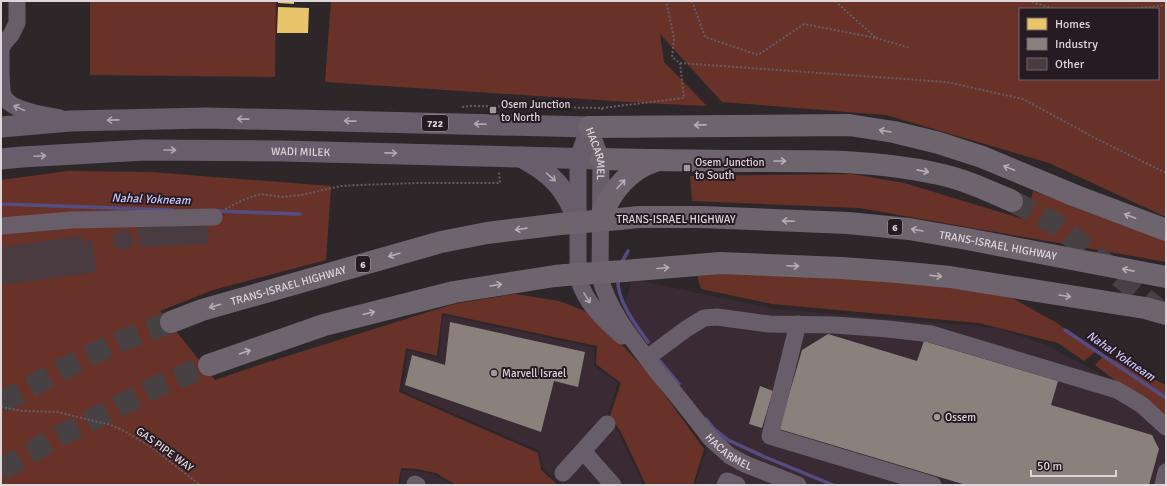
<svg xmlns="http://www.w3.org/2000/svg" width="1167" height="486" font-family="Signika,sans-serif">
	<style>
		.built { fill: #3a2a34 }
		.green { fill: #693229; fill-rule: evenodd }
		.homes { fill: #e9c46a }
		.industry { fill: #8a817c }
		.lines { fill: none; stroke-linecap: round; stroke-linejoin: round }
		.stream { stroke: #554c81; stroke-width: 3.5 }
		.building { fill: #493b3f }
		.highway-tunnel { stroke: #484144; stroke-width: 22; stroke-dasharray: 22 11; stroke-linecap: butt }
		.path { stroke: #635d64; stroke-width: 2; stroke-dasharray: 2 2; stroke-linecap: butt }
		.minor { stroke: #675e6a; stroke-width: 17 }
		.major { stroke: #685e6b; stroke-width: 21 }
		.highway { stroke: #6d646e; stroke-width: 22 }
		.highway-bridge { stroke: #6d646e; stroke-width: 22 }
		.oneway { stroke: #aea6ad }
		.oneway2 { stroke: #afa6ae }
		.oneway3 { stroke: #b6aeb4 }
		.poi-dot { fill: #a0999c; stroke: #261b22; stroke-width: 1.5 }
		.labels { text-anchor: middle; stroke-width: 4; stroke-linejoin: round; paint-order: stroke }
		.shield { fill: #261b22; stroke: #a79ea3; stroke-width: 1 }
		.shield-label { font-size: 10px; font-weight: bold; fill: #ded6da }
		.poi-label { font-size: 11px; fill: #ded6da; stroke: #261b22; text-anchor: start }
		.street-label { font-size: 11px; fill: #ded6da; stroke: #261b22 }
		.water-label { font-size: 12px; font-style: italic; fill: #cbc5fb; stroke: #261b22 }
	</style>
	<rect width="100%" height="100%" fill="#2d272a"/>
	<path class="built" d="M632,279L776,309L997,328L1047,345L1093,370L1116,384L1166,422V485H695L707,448L653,375L618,331Z
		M443,315L595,348L594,366L618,383L607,417L619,433L643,485H561L543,469L540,451L402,391L408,350L439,359Z
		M402,470L417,471L435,475L452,485H400Z"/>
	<path class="green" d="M90,1H276L275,77L90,75Z
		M331,1H1166V217L1049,163L886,115L722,102L660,34L664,62L707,106L644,103L325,82ZM1020,9H1158V79H1020Z
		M68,171L150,172L331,186L326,260L213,290L160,311L215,380L262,364L454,304L515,294L559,301L585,311L623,346L651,376L704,449L693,485H646L621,432L610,416L621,383L596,364L597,346L442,313L437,356L406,348L399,392L538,453L541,470L558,485H456L436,473L417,469L401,468L398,485H1V180Z
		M852,174L904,183L1026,220L1033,191L1166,239V262L859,208L692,201L690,176Z
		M696,272L784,273L972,289L1012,298L1057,323L1095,352L1084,361L1058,343L979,323L772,304L701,289Z
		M1104,355L1166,385V416L1147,405L1095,365Z"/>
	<path class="homes" d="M278,1H294V4L278,3Z
		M278,7L309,8L308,33H277Z"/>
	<path class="industry" d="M450,322L585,352L578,387L554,381L541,432L405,385L412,355L445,365Z
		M828,334L917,361L924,341L1058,381L1051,405L1152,435L1159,449L1149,485H966L779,429L802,350Z
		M760,386L773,391L762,428L749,424Z"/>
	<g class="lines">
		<path class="stream" d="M1,204L173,210
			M215,211L300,214
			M621,264L628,251
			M618,278C616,300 636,325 648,342
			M1065,330L1166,398
			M660,361L679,384
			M706,419L714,429L728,440L765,457L833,485"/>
	</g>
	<path class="building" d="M207,223L209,244L139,247L137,227Z
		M113 240a10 10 0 1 1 20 0a10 10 0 1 1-20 0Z
		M82,236L83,242L92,240L97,272L2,285L1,247Z"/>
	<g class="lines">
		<path class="highway-tunnel" d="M1012,201L1053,222L1100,259L1165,316
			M1,403L51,375L110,345L171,322
			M1,470L50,441L160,385L209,365"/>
		<path class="path" d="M692,1L705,37L758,55L804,24L876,38L835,1
			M1028,1L1056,9
			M1129,9L1166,5
			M876,38L910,48
			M680,63L947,82L1023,99L1095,138L1166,173
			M462,107L471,106L602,108V110
			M602,108L684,98L680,63L672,57L674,38L666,1
			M225,209L243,200L260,194L283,197L301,195L341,186L359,185L417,183H500L499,172
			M1,407L24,411L57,412L111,425L126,432L153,448L200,485"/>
		<g class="minor">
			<path d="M1,76C2,82 1,89 3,95C9,111 45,115 60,118"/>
			<path d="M1,76V49L4,43L11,35L17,23V1"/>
			<path id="s1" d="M589,127L601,159L600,277C609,313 637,345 659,374C677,395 694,417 711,439L730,456L745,464L798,485"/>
			<path d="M589,127L578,158V278C586,304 602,318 622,336"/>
			<path d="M1,226L72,220L214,217"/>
			<path d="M798,324L770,436L933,485"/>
			<path d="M647,358L686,329L704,318L717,317L769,324L835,325L888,329L931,334L1117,390L1142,405L1166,427"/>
			<path d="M583,451L613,485"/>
			<path d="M563,473L607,424"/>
			<path d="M415,484L417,485"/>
			<path d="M725,485L727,481L737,485"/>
			<path d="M1163,485L1166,472"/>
		</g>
		<g class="major">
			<path d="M1,127L70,121L207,118L589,127"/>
			<path d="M521,157C551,173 566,188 577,219"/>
			<path id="s2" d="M1,159L22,157L144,150L282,151L601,159"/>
		</g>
		<g class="highway">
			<path d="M589,127L849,125L894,132L939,143L982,157L1076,196L1166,230"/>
			<path d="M601,159C652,160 704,161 756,161C816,161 876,160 934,173C961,178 987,190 1012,201"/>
			<path d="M601,217C611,192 628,170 655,161"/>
			<path id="s3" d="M619,219L639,217H700L848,223L909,229L967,239L1166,277"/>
			<path d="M624,271L720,263L841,268L897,272L950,277L1145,308L1166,314"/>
			<path id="s4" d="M171,322L202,310L441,242L487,233L560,224"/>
			<path d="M209,365L324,325L454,292L555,276L566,275"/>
		</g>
		<path class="highway-bridge" d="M560,224L619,219
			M566,275L624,271"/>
	</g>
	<defs><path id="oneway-shaft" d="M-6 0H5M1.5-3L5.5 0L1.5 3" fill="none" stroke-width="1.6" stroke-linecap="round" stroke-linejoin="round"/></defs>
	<g class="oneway">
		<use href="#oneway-shaft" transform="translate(19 108) rotate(-155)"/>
		<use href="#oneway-shaft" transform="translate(587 298) rotate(58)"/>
	</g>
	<g class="oneway2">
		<use href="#oneway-shaft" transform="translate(243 119) rotate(-179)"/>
		<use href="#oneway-shaft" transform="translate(113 120) rotate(179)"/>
		<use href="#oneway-shaft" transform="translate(350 121) rotate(-179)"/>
		<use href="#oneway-shaft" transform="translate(480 124) rotate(-179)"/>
		<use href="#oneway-shaft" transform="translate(170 150)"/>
		<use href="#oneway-shaft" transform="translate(391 153) rotate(1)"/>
		<use href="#oneway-shaft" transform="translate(40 156) rotate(-3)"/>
		<use href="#oneway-shaft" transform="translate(551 177) rotate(41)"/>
	</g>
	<g class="oneway3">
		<use href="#oneway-shaft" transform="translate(700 125) rotate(179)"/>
		<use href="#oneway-shaft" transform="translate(885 131) rotate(-170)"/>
		<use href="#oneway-shaft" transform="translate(780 161)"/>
		<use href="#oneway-shaft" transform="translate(1009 168) rotate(-158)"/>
		<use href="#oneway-shaft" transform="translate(923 171) rotate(11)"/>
		<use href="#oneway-shaft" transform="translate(621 184) rotate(-48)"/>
		<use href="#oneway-shaft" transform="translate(1130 216) rotate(-159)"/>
		<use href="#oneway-shaft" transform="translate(788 221) rotate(-178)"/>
		<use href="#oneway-shaft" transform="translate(521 229) rotate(172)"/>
		<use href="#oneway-shaft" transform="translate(917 230) rotate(-170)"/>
		<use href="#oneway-shaft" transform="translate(394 255) rotate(164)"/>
		<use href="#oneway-shaft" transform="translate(793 266) rotate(2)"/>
		<use href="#oneway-shaft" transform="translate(663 268) rotate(-5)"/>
		<use href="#oneway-shaft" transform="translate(1128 270) rotate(-169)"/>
		<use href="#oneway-shaft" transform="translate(936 276) rotate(6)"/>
		<use href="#oneway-shaft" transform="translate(496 285) rotate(-9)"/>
		<use href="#oneway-shaft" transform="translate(1065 296) rotate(9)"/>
		<use href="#oneway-shaft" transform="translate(215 306) rotate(164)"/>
		<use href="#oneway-shaft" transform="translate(369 313) rotate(-14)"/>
		<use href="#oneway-shaft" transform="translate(245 352) rotate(-19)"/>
	</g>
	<g class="poi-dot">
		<rect x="489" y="106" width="8" height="8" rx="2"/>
		<rect x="683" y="164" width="8" height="8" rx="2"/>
		<circle cx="494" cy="373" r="4"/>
		<circle cx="937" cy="417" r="4"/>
	</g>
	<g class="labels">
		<g class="shield">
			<rect x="422" y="115" width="26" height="16" rx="3"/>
			<rect x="888" y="219" width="14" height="16" rx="3"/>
			<rect x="356" y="256" width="14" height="16" rx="3"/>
		</g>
		<g class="shield-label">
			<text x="435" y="127">722</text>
			<text x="895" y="231">6</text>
			<text x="363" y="268">6</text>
		</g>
		<g class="poi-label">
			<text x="501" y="108">Osem Junction<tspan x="501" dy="13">to North</tspan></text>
			<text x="695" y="166">Osem Junction<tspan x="695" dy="13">to South</tspan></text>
			<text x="502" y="377">Marvell Israel</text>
			<text x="945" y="421">Ossem</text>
		</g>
		<g class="street-label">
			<text dy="4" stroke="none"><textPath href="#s2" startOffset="300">WADI MILEK</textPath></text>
			<text dy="4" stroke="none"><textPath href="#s1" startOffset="28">HACARMEL</textPath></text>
			<text x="676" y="223">TRANS-ISRAEL HIGHWAY</text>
			<text dy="4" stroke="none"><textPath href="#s3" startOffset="381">TRANS-ISRAEL HIGHWAY</textPath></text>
			<text dy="4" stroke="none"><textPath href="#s4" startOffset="123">TRANS-ISRAEL HIGHWAY</textPath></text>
			<text transform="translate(165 449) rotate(36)" y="4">GAS PIPE WAY</text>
			<text dy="4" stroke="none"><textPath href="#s1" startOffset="372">HACARMEL</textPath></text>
		</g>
		<g class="water-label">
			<text transform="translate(151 199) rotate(2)" y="4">Nahal Yokneam</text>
			<text transform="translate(1121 356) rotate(34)" y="4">Nahal Yokneam</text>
		</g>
	</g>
	<rect width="1167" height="486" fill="none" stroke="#ded6da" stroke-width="4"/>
	<rect x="1019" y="8" width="140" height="72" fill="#261b22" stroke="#70666c"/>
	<rect x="1027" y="18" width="20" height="12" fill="#e9c46a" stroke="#70666c"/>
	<text x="1055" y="28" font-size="12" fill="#ded6da">Homes</text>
	<rect x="1027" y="38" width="20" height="12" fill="#8a817c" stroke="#70666c"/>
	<text x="1055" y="48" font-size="12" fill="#ded6da">Industry</text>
	<rect x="1027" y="58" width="20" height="12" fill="#493b3f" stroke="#70666c"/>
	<text x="1055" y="68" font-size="12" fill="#ded6da">Other</text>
	<path d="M1031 470v6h85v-6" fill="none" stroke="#ded6da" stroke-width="2"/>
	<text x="1037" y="470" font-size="12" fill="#ded6da" stroke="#261b22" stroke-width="3" paint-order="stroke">50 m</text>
</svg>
